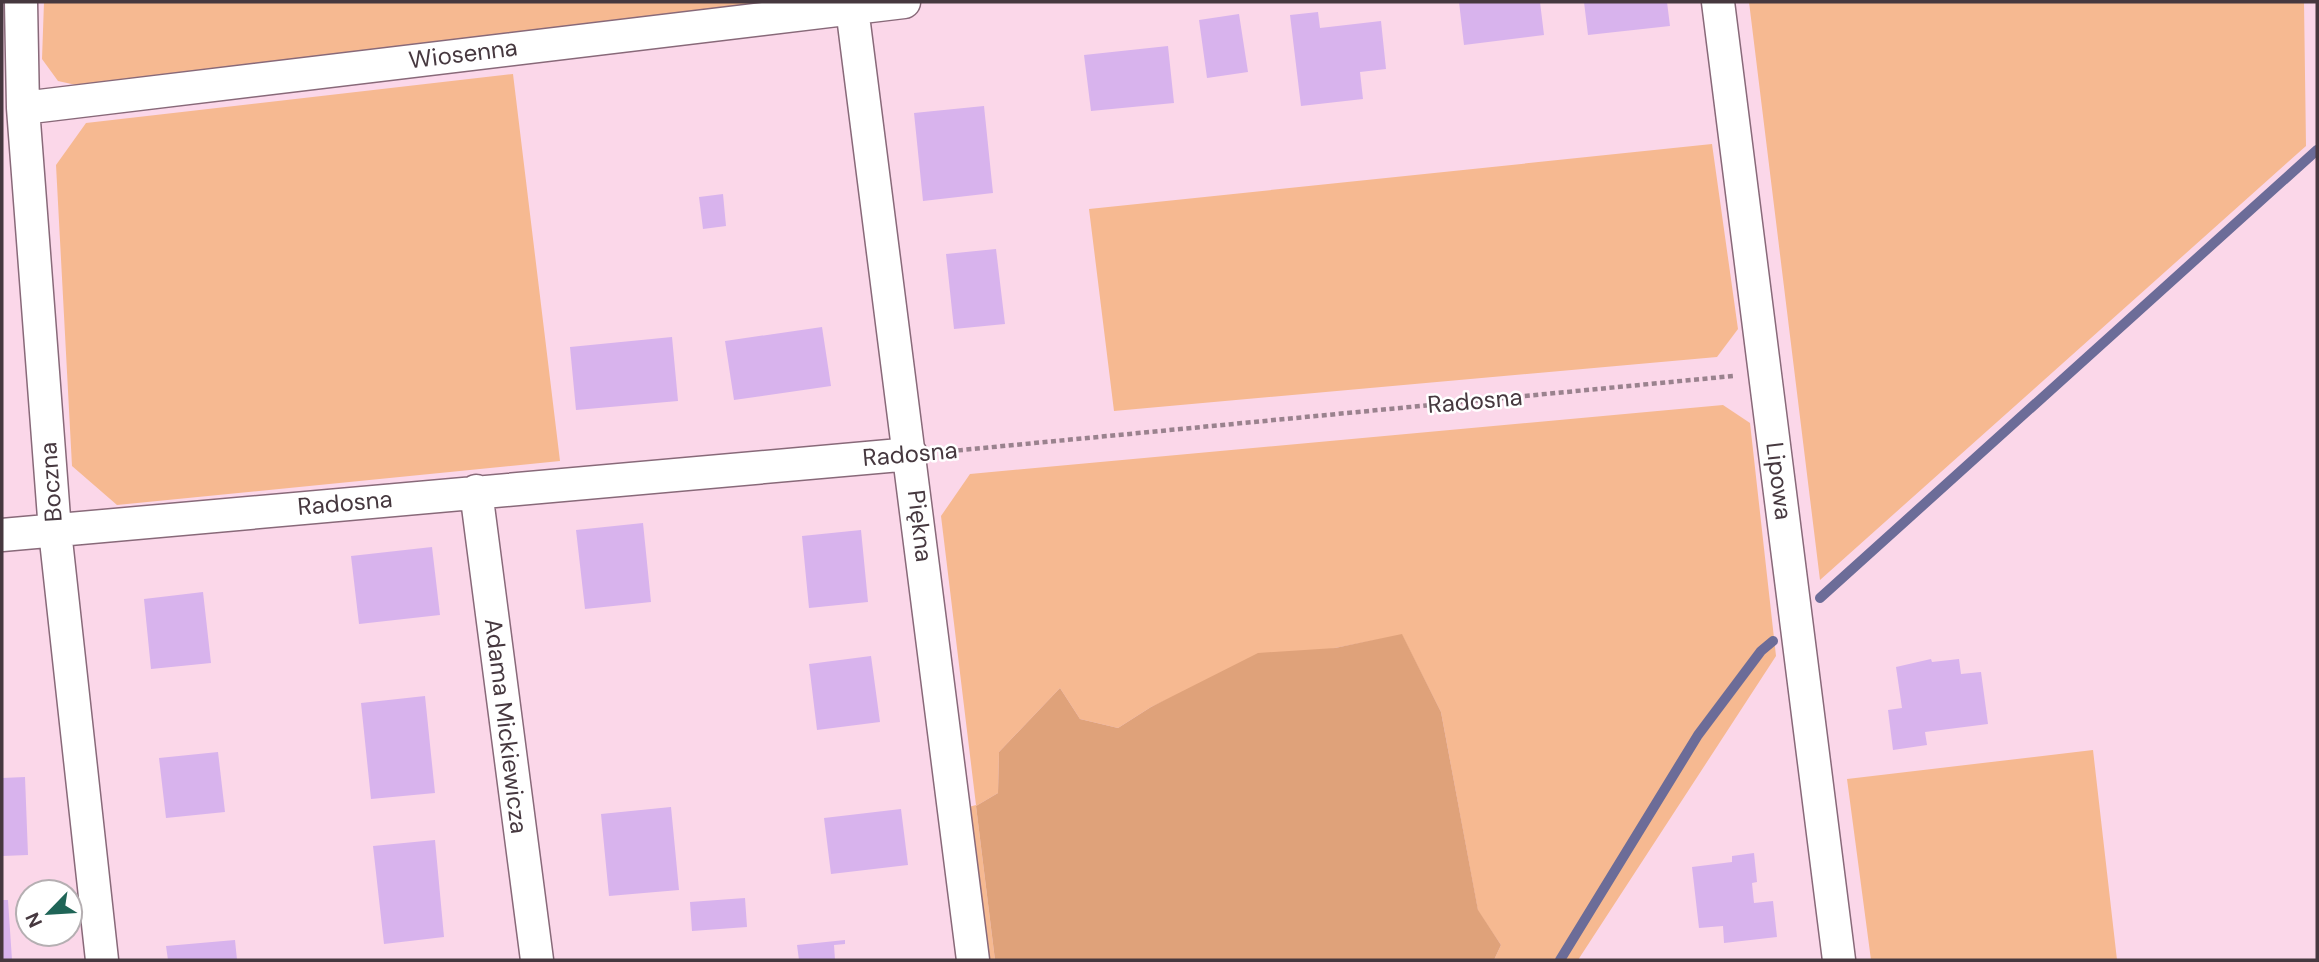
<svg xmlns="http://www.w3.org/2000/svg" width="2319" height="962" font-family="'DM Sans',sans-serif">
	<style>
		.green { fill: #f6b991 }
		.forest { fill: #dfa27a }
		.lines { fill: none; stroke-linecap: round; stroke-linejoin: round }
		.stream { stroke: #6c6c98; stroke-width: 10 }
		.building { fill: #d8b3ed }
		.street-casing { stroke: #886979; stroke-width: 35 }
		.path { stroke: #9a828e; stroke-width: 4.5; stroke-dasharray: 5 3.5; stroke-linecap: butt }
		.street { stroke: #fff; stroke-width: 32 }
		.labels { text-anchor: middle; stroke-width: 5; stroke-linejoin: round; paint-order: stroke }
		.street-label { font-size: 24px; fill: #46383f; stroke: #fff }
	</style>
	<rect width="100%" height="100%" fill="#fbd7e9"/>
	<path class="green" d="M44,2H805L76,85L58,81L42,59Z
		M1749,2H2304L2306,146L1820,580Z
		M513,74L560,461L117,505L72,466L56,165L86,123Z
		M1712,144L1738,329L1717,357L1114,411L1089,209Z
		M1723,405L1750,423L1776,656L1578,960H1494L1501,945L1478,911L1441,712L1402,635L1335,648L1205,682L1151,707L1118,728L1080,719L1060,688L999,752L998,793L976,806L995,960H984L965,808L976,805L941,516L970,474Z
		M2093,750L2117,960H1871L1847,779Z"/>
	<path class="forest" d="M1402,634L1441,712L1478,910L1501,945L1494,960H995L976,806L998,793L999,752L1060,688L1080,719L1118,728L1151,707L1258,653L1335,648Z"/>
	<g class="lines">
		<path class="stream" d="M1820,598L2317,150
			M1560,960L1698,735L1761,651L1773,641"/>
	</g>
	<path class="building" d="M1459,2H1540L1544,35L1464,45Z
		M1584,2H1667L1670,26L1588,35Z
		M1318,12L1320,28L1381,21L1386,69L1360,72L1363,99L1301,106L1290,15Z
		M1239,14L1248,72L1207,78L1199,20Z
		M1168,46L1174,103L1091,111L1084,55Z
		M984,106L993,193L923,201L914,113Z
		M723,194L726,226L703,229L699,197Z
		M996,249L1005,324L954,329L946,254Z
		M822,327L831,386L734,400L725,341Z
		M672,337L678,401L576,410L570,347Z
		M643,523L651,602L585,609L576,530Z
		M861,530L868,602L809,608L802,536Z
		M432,547L440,615L359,624L351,556Z
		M203,592L211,663L151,669L144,599Z
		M871,656L880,722L817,730L809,664Z
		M1931,659L1932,662L1959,659L1961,674L1981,672L1988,724L1925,732L1927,745L1893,750L1888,710L1902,708L1896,667Z
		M425,696L435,793L371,799L361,703Z
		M218,752L225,812L166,818L159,758Z
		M25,777L28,855L2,856V778Z
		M671,807L679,890L609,896L601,814Z
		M901,809L908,865L831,874L824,818Z
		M435,840L444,937L384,944L373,846Z
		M1754,853L1757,882L1752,883L1754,903L1773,901L1777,937L1724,943L1723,926L1699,928L1692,867L1732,862V856Z
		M745,898L747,927L692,931L690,902Z
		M2,900H8L12,960H2Z
		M235,940L237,960H168L166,946Z
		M845,940V944L834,945L835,960H799L797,945Z"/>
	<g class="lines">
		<g class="street-casing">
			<path id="street" d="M21,2L23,108L55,531L102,960
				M1718,2L1839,960
				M852,8L973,960
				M23,108L904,2
				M476,491L537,960
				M2,535L911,454"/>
		</g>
		<path class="path" d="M941,452L1733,376"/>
		<use href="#street" class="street"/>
	</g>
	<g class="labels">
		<g class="street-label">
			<text transform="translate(463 54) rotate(-7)" y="8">Wiosenna</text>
			<text transform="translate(1475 401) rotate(-5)" y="8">Radosna</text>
			<text transform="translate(910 454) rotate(-5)" y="8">Radosna</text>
			<text transform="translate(1779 481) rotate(83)" y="8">Lipowa</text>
			<text transform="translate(51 482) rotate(-94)" y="8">Boczna</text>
			<text transform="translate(345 503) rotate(-5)" y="8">Radosna</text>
			<text transform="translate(920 526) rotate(83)" y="8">Piękna</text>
			<text transform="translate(506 726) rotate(83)" y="8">Adama Mickiewicza</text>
		</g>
	</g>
	<rect width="2319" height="962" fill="none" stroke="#46383f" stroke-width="7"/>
	<g transform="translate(49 913) rotate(245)"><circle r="33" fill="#ffffff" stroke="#b5afb2" stroke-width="2"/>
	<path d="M0-5L12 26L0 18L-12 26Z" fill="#1f6557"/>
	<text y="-10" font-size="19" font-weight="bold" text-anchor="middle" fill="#46383f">N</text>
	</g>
</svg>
